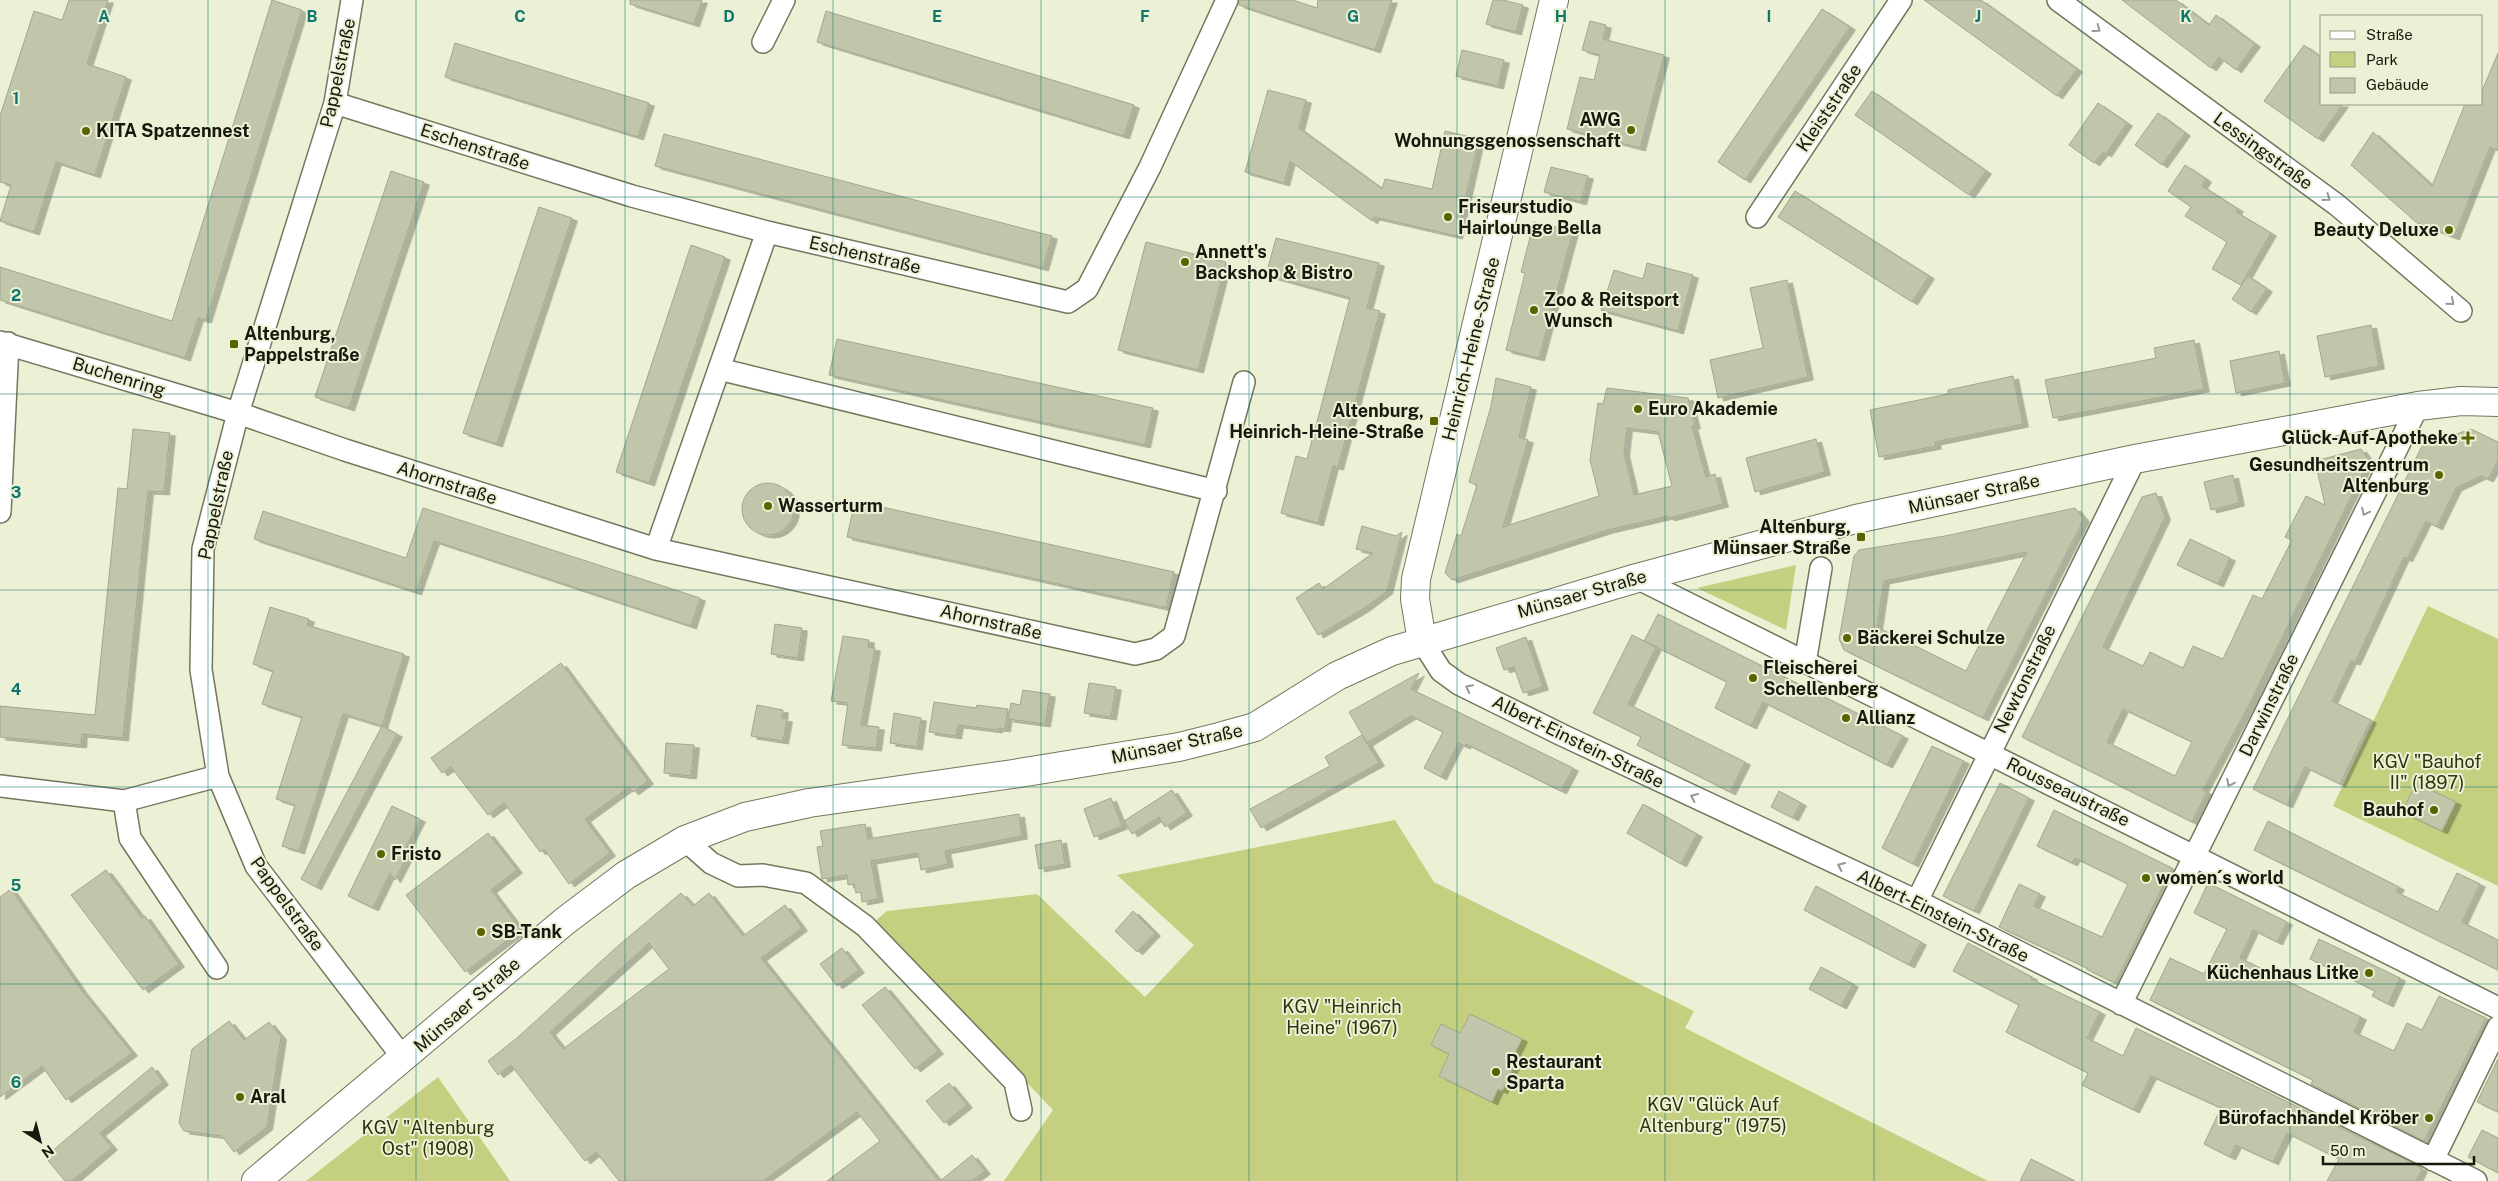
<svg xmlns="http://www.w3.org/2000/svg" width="2498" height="1181" font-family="'Public Sans',sans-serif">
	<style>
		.green { fill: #c5cf80 }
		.building { fill: #c1c5aa; stroke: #a3a78c; fill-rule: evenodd; filter: url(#shadow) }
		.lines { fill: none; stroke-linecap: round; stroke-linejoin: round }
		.street-casing { stroke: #73775e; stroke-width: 24 }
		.secondary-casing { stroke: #73775e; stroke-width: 30 }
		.street { stroke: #fff; stroke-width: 21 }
		.secondary { stroke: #fff; stroke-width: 28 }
		.oneway { stroke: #979793 }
		.grid { fill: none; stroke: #0f766e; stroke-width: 1; stroke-opacity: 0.55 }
		.poi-dot { fill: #5b6200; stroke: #ecf1d5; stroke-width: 2 }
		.labels { text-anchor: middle; stroke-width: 4; stroke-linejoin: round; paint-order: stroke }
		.street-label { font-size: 18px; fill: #17180e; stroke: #ecf1d5 }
		.poi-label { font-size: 18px; font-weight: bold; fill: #17180e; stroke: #ecf1d5; text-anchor: start }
		.park-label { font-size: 18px; fill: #2f320c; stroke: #ecf1d5 }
		.grid-label { font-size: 16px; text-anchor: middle; font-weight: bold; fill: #0f766e; stroke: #ecf1d5; stroke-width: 4; stroke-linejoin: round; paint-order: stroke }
	</style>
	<defs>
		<filter id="shadow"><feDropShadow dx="5.5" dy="3" stdDeviation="0" flood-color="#0004"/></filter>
	</defs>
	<rect width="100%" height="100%" fill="#ecf1d5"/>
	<path class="green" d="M1796,565L1786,630L1697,588Z
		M2428,606L2498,639V886L2333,806Z
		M1395,820L1434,882L1694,1011L1685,1028L1988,1181H1004L1053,1110L874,922L887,911L1037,894L1145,997L1194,945L1117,875Z
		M438,1077L510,1181H306Z"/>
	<path class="building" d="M69,0H108L87,64L126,77L95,175L56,162L34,232L0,221L11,185L0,182V116L34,11L62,20Z
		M272,0L302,10L206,320L198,318L185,358L0,300V267L172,321Z
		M630,0H702L694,24L630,4Z
		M1239,0H1293L1317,8L1318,0H1392L1375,50L1239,5Z
		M1493,0H1503L1523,5L1516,32L1486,24Z
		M1924,0H1981L2077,69L2057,96Z
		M2122,0H2176L2209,25L2216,15L2255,44L2236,70L2219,57L2211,68Z
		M1822,9L1850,27L1745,180L1718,162Z
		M826,11L1134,105L1124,136L817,42Z
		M1590,21L1606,25L1603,39L1664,55L1640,148L1567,129L1580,77L1594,80L1600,55L1582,50Z
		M455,43L649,103L638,137L445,77Z
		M2304,45L2322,58V104H2343L2318,139L2264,101Z
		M1462,50L1504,60L1498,86L1456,76Z
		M2498,53V150L2490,147L2454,237L2417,223L2351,165L2373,132L2432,186L2465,104H2482V91Z
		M1268,90L1306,100L1299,128L1382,189L1385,179L1432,189L1445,131L1479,139L1457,236L1374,217L1372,221L1290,161L1284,183L1245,172Z
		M1872,91L1986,171L1969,195L1855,115Z
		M2098,103L2127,123L2106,154L2103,152L2094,163L2069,145Z
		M2158,113L2185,133L2162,165L2135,145Z
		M664,134L1052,236L1043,268L655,166Z
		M2185,165L2206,179L2202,186L2238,209L2236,212L2271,233L2241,285L2212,269L2227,242L2185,216L2191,207L2168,191Z
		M1551,167L1588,176L1581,202L1544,192Z
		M391,171L424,182L349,408L315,397Z
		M1795,191L1929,276L1912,302L1778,217Z
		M539,207L572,218L497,444L463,433Z
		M1534,222L1573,231L1539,358L1506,350L1525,273L1521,272Z
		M1276,238L1379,263L1367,308L1380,311L1338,467L1333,466L1318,523L1281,513L1296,456L1307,459L1350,298L1266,275Z
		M1146,242L1226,262L1198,370L1118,350Z
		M691,245L725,257L649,483L616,472Z
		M1647,263L1693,275L1678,331L1601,310L1614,270L1643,279Z
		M2248,276L2267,289L2251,312L2232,299Z
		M1787,280L1808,377L1718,398L1710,360L1763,348L1750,288Z
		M2371,325L2379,366L2325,377L2317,336Z
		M837,339L1153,408L1145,445L829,375Z
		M2194,340L2204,389L2053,418L2045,380L2156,358L2154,348Z
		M2279,351L2285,383L2236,393L2230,361Z
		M2013,376L2023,424L1935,442L1936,446L1879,457L1870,410L1948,394V390Z
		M1496,378L1531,387L1519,437L1528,440L1503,527L1599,496L1590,460L1598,403L1603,404L1607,388L1688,398L1695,426H1692L1706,477L1715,474L1723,504L1669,518L1668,516L1608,530L1452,580L1445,573L1457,534L1461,536L1477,485L1469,482L1491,406ZM1627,428L1658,432L1672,486L1634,495L1624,453Z
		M133,429L170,433L164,492L148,491L123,738L82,734L81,745L0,737V706L95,715L118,488L127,489Z
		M2471,429L2498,442V461L2488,479L2481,476L2456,488L2437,527L2426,521L2407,559L2404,557L2355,662L2351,661L2332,701L2371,720L2340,784L2305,767L2287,805L2253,789L2422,446Z
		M1816,439L1825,472L1755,492L1746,458Z
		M2361,449L2369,460L2249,705L2203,790L2207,792L2192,822L2022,737L2142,497L2156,493L2165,517L2103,647L2143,666L2150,652L2183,668L2193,646L2223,659L2253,595L2262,599L2292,540L2285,537L2306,496L2325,505L2315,461ZM2123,709L2192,742L2175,776L2107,742Z
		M2233,475L2239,503L2211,510L2204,482Z
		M742 509a26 26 0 1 1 52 0a26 26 0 1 1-52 0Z
		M855,501L1174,572L1166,608L847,537Z
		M423,508L700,598L691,626L434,541L416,592L254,539L263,511L406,558Z
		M2075,508L2084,519L1983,718L1844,650L1839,639L1854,556L1859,550L1945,536ZM2027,552L1966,671L1877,627L1884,581Z
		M1362,526L1396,536L1402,532L1387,591L1363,609L1318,635L1296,598L1319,583L1323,589L1373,553L1356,549Z
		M2190,539L2230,558L2218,584L2177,565Z
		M270,607L309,619L307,625L404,654L382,726L343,714L299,851L282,846L295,805L276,799L302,717L262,704L273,671L253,664Z
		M1658,614L1903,736L1887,765L1763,702L1751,726L1715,708L1727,682L1644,641Z
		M775,624L802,628L798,658L771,654Z
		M1632,635L1656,647L1628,704L1745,762L1730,792L1637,745L1641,737L1593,713Z
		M843,636L869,640L868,647L875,648L861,725L879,727L876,748L842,745L848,703L831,701Z
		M1526,637L1543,687L1523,693L1514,667L1504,670L1496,648Z
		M561,663L648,781L633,792L629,787L585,819L610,853L569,884L544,849L540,852L504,803L488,815L451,767L442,773L431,758Z
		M1419,673L1411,689L1573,768L1561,791L1466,744L1465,746L1458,743L1441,777L1424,768L1443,732L1411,716L1367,743L1349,712Z
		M1089,683L1116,687L1111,717L1084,713Z
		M1023,690L1050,694L1045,724L1008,719L1011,703L1020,705Z
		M934,702L976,708L977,705L1008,709L1005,729L998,728L997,730L958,725L956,736L929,732Z
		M757,705L783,710L782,718L787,719L783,741L751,736Z
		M894,713L921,718L917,747L890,743Z
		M382,726L397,734L316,887L301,879Z
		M1362,735L1379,763L1261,828L1250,809L1330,766L1325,757Z
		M666,743L694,745L691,776L664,773Z
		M1932,746L1964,761L1913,864L1882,848Z
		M2000,783L2029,798L1974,911L1943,896Z
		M2416,783L2456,802L2442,831L2402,812Z
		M1172,790L1187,813L1165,827L1159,817L1132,834L1124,821Z
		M1779,791L1801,803L1793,818L1771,807Z
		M1111,798L1122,826L1094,837L1084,809Z
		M1643,804L1697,834L1681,864L1627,833Z
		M392,806L420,819L406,847L411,849L395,880L390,873L373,908L348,896Z
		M2054,810L2172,868L2115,983L2086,969L2087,968L1999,927L2019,884L2040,894L2034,906L2102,937L2128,884L2075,858L2072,863L2037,846Z
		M1019,814L1022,836L945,851L948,864L921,870L918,853L871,861L878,899L862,902L861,892L856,893L854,884L848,885L847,875L822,879L817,847L823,846L820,831L865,824L868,839Z
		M2268,821L2399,887L2396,892L2438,912L2457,873L2480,884L2462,922L2498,940V970L2254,850Z
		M488,833L517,870L491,890L521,930L465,972L406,895Z
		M1061,840L1065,864L1039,869L1035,845Z
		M106,870L142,918L145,916L179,964L143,990L71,895Z
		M2208,883L2287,922L2277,942L2253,930L2240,958L2361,1017L2354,1032L2394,1051L2407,1023L2422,1030L2439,996L2486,1018L2424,1141L2311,1084L2313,1080L2150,1000L2170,958L2204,974L2227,929L2194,913Z
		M1816,886L1921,942L1909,965L1804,910Z
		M11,889L82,991L132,1053L66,1100L42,1066L0,1097V897Z
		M681,893L693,906L709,893L743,936L785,905L802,928L761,958L939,1181H827L880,1141L857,1112L763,1181H619L596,1152L585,1161L511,1065L498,1075L488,1061L517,1038L619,945ZM649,943L669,969L563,1049L550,1032Z
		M1133,911L1155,933L1137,952L1115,931Z
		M2319,939L2400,978L2388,1004L2372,996L2375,991L2310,959Z
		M1968,943L2032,977L2031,979L2100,1012L2087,1038L2123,1056L2136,1028L2413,1163L2422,1169L2416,1181H2327L2339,1159L2287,1133L2273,1162L2236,1145L2230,1157L2204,1144L2221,1108L2151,1076L2134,1110L2082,1085L2088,1073L2006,1032L2019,1005L1953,971Z
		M842,948L859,970L837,986L820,964Z
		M1821,967L1853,984L1841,1006L1809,989Z
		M885,987L938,1051L915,1069L862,1005Z
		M1470,1014L1522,1039L1510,1063L1514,1066L1502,1091L1498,1089L1492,1102L1439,1076L1449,1054L1431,1045L1441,1024L1460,1033Z
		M229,1021L244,1040L269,1022L281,1037L267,1127L234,1152L222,1136L184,1131L179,1123L192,1049Z
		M2498,1059V1112L2477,1102Z
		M152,1067L163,1082L100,1133L112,1147L72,1181H65L45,1157Z
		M949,1083L967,1105L944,1123L926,1101Z
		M2482,1130L2498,1138V1173L2468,1157Z
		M972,1155L985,1171L972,1181H940Z
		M2031,1159L2075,1181H2020Z"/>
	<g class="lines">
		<g class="street-casing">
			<path id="street" d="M352,0L335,103L238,413L203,549L201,670L218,776L256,866L404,1059
				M2058,0L2337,205L2461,311
				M763,42L784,0
				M335,103L632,196L767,232L1068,302L1087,289L1150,167L1227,0
				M1757,217L1901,0
				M0,342L238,413L345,450L656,549L1135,654L1156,649L1174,636L1244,382
				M719,369L1216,491
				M0,512L8,343
				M656,549L767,232
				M1637,578L2498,1008
				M1422,641L1441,671L1459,684L1562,735L1917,901L2476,1181
				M1805,663L1821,568
				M0,786L124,801L218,776
				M124,801L130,838L217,968
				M685,840L711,863L738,876L763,875L806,883L865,926L1015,1082L1021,1110
				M1917,901L2135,459
				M2121,1004L2418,406
				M2433,1160L2498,1027"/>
		</g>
		<g class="secondary-casing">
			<path id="secondary" d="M1422,641L1415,599L1416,579L1554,0
				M256,1181L565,921L626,875L685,840L745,817L809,803L1013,774L1179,747L1219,737L1255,727L1337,676L1392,651L1637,578L1856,519L2135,459L2418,406L2461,401L2498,402"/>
		</g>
		<use href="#street" class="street"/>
		<use href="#secondary" class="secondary"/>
	</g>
	<defs><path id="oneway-chevron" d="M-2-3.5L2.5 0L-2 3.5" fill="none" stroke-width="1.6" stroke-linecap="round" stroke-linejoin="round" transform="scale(1.25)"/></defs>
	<g class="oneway">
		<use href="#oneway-chevron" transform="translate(2097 29) rotate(36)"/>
		<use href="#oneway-chevron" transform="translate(2327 198) rotate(36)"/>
		<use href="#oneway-chevron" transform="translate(2451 302) rotate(40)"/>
		<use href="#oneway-chevron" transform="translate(2365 512) rotate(116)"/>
		<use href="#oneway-chevron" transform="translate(1469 688) rotate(-153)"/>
		<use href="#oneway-chevron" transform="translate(2230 783) rotate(116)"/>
		<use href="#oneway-chevron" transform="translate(1694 797) rotate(-155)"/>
		<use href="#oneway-chevron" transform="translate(1841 866) rotate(-155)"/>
	</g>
	<path class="grid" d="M208,0V1181M416,0V1181M625,0V1181M833,0V1181M1041,0V1181M1249,0V1181M1457,0V1181M1665,0V1181M1874,0V1181M2082,0V1181M2290,0V1181M0,197H2498M0,394H2498M0,590H2498M0,787H2498M0,984H2498"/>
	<g class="poi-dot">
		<circle cx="1631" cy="130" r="5"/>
		<circle cx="86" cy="131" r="5"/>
		<circle cx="1448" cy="217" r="5"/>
		<circle cx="2449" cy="230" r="5"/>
		<circle cx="1185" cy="262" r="5"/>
		<circle cx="1534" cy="310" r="5"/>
		<rect x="229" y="339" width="10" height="10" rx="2.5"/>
		<circle cx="1638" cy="409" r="5"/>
		<rect x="1429" y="416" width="10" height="10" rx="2.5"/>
		<path d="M2465.5 430.5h5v5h5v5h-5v5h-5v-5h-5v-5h5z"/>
		<circle cx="2439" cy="475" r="5"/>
		<circle cx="768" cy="506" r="5"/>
		<rect x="1856" y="532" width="10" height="10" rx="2.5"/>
		<circle cx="1847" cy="638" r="5"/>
		<circle cx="1753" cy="678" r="5"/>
		<circle cx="1846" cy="718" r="5"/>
		<circle cx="2434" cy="810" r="5"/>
		<circle cx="381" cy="854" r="5"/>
		<circle cx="2146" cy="878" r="5"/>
		<circle cx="481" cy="932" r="5"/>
		<circle cx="2369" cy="973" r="5"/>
		<circle cx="1496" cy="1072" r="5"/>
		<circle cx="240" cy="1097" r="5"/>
		<circle cx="2429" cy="1118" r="5"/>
	</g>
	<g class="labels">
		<g class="street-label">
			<text transform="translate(338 73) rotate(-78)" y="6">Pappelstraße</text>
			<text transform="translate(1829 108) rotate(-56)" y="6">Kleiststraße</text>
			<text transform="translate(475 147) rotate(18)" y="6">Eschenstraße</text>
			<text transform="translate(2263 151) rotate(36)" y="6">Lessingstraße</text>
			<text transform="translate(865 255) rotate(13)" y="6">Eschenstraße</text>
			<text transform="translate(1471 349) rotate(-76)" y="6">Heinrich-Heine-Straße</text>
			<text transform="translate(119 377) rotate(17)" y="6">Buchenring</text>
			<text transform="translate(447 483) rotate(18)" y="6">Ahornstraße</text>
			<text transform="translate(1974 494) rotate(-12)" y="6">Münsaer Straße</text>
			<text transform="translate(216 505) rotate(-78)" y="6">Pappelstraße</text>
			<text transform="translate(1582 594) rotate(-16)" y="6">Münsaer Straße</text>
			<text transform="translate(991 622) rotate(13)" y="6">Ahornstraße</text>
			<text transform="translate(2025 679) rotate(-64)" y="6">Newtonstraße</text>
			<text transform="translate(2269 705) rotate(-64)" y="6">Darwinstraße</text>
			<text transform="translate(1578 742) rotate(26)" y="6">Albert-Einstein-Straße</text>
			<text transform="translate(1177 744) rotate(-12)" y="6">Münsaer Straße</text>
			<text transform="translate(2068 792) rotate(26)" y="6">Rousseaustraße</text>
			<text transform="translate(287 904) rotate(54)" y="6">Pappelstraße</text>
			<text transform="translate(1943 916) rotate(26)" y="6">Albert-Einstein-Straße</text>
			<text transform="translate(467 1005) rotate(-41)" y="6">Münsaer Straße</text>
		</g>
		<g class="poi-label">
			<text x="1621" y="126" text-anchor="end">AWG<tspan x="1621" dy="21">Wohnungsgenossenschaft</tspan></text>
			<text x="96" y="137">KITA Spatzennest</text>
			<text x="1458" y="213">Friseurstudio<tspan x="1458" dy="21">Hairlounge Bella</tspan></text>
			<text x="2439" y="236" text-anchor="end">Beauty Deluxe</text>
			<text x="1195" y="258">Annett's<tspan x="1195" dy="21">Backshop &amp; Bistro</tspan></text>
			<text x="1544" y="306">Zoo &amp; Reitsport<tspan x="1544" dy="21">Wunsch</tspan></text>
			<text x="244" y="340">Altenburg,<tspan x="244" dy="21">Pappelstraße</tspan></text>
			<text x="1648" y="415">Euro Akademie</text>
			<text x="1424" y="417" text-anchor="end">Altenburg,<tspan x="1424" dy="21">Heinrich-Heine-Straße</tspan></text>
			<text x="2458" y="444" text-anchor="end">Glück-Auf-Apotheke</text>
			<text x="2429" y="471" text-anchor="end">Gesundheitszentrum<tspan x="2429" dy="21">Altenburg</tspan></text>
			<text x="778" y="512">Wasserturm</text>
			<text x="1851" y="533" text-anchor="end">Altenburg,<tspan x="1851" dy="21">Münsaer Straße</tspan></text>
			<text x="1857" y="644">Bäckerei Schulze</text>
			<text x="1763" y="674">Fleischerei<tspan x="1763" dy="21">Schellenberg</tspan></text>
			<text x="1856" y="724">Allianz</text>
			<text x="2424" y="816" text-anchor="end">Bauhof</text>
			<text x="391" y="860">Fristo</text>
			<text x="2156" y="884">women´s world</text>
			<text x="491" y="938">SB-Tank</text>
			<text x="2359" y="979" text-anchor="end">Küchenhaus Litke</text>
			<text x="1506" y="1068">Restaurant<tspan x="1506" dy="21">Sparta</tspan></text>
			<text x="250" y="1103">Aral</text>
			<text x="2419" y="1124" text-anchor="end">Bürofachhandel Kröber</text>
		</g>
		<g class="park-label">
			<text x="2427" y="768">KGV "Bauhof<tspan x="2427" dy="21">II" (1897)</tspan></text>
			<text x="1342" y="1013">KGV "Heinrich<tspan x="1342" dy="21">Heine" (1967)</tspan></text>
			<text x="1713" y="1111">KGV "Glück Auf<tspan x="1713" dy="21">Altenburg" (1975)</tspan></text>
			<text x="428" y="1134">KGV "Altenburg<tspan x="428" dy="21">Ost" (1908)</tspan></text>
		</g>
	</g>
	<g class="grid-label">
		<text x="104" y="22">A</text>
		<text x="312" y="22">B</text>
		<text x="520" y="22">C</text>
		<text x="729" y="22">D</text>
		<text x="937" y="22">E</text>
		<text x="1145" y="22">F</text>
		<text x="1353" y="22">G</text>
		<text x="1561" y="22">H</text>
		<text x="1769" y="22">I</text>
		<text x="1978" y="22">J</text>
		<text x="2186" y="22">K</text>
		<text x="16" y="104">1</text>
		<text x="16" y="301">2</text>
		<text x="16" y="498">3</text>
		<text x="16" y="695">4</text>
		<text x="16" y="891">5</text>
		<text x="16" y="1088">6</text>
	</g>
	<rect x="2320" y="15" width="162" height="90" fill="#ecf1d5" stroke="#979a85"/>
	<rect x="2330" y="31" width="25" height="8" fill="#ffffff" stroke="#979a85"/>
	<text x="2366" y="40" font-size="15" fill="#17180e">Straße</text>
	<rect x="2330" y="52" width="25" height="15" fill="#c5cf80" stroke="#979a85"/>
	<text x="2366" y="65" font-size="15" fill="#17180e">Park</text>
	<rect x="2330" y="78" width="25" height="15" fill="#c1c5aa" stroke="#979a85"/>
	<text x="2366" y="90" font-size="15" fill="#17180e">Gebäude</text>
	<g transform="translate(40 1141) rotate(144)" stroke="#ecf1d5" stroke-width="4" paint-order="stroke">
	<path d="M0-4L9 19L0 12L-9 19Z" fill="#17180e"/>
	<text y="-8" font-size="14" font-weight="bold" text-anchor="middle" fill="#17180e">N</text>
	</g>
	<path d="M2323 1156v8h151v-8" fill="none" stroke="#17180e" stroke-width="2.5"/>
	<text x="2330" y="1156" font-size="15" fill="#17180e" stroke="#ecf1d5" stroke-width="4" paint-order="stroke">50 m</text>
</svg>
